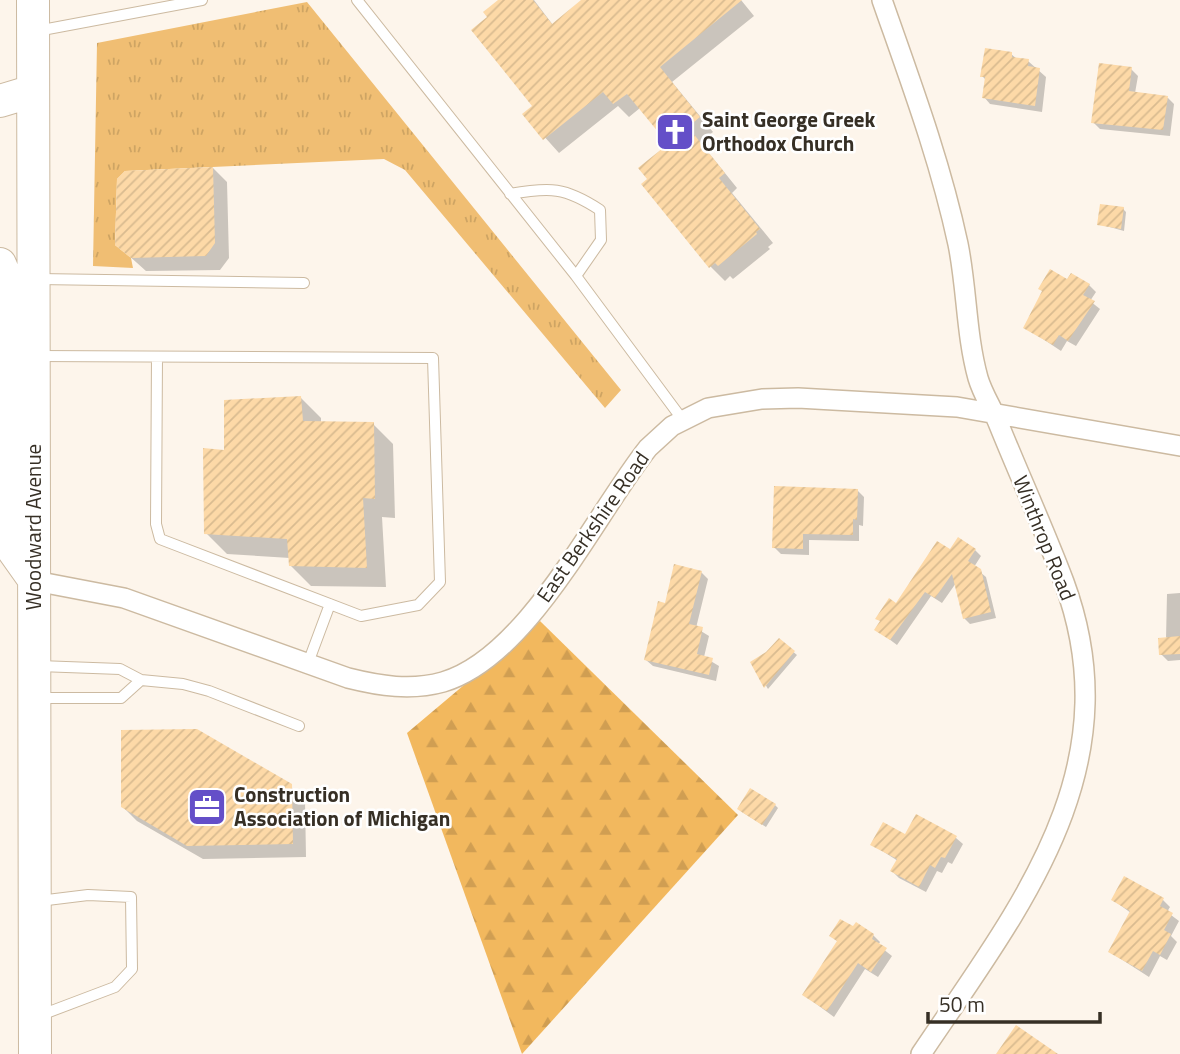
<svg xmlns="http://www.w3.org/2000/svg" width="1180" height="1054" font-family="'Titillium Web',sans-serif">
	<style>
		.grass { fill: url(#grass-tufts) }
		.forest { fill: url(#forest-firs) }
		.shadow { fill: #0003 }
		.building { fill: url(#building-hatch) }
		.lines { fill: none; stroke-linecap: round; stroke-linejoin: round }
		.service-casing { stroke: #ccbaa1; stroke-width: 12 }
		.minor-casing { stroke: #ccbaa1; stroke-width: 22 }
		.primary-casing { stroke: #ccbaa1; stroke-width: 34 }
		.service { stroke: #fff; stroke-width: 10 }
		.minor { stroke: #fff; stroke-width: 19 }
		.primary { stroke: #fff; stroke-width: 32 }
		.labels { text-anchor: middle; stroke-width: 5; stroke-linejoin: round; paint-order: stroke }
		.poi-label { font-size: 21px; font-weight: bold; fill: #362f25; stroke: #fff; text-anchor: start }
		.street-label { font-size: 21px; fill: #362f25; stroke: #fff }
	</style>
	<defs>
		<pattern id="grass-tufts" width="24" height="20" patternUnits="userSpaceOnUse" patternTransform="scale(1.75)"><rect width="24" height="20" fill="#f0be73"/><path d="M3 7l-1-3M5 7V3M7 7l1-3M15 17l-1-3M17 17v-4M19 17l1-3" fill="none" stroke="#cea463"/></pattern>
		<pattern id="forest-firs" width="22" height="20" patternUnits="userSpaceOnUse" patternTransform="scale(1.75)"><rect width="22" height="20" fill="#f2b85e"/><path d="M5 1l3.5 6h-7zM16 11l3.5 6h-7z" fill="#d09e52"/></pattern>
		<pattern id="building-hatch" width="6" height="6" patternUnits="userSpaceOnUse" patternTransform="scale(1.75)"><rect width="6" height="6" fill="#fdd9a7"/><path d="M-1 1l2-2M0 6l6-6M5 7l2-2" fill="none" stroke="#d9bb90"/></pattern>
	</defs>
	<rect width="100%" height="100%" fill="#fdf5eb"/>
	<path class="grass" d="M307,2L621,390L605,408L405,170L384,159L125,171L117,179L115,245L131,258L133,268L93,266L97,43Z"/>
	<path class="forest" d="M540,621L738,815L522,1054L407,733Z"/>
	<path class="shadow" d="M500,0H534L553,25L584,0H741L754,16L672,82L713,132L700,142L737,188L732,193L773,243L768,247L770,249L733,279L730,276L725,281L711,267L649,179L670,144L640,108L629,117L618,106L559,153L524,114L535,106L489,17Z
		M1011,54L1017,59L1028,61L1046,77L1042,112L990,104L984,97L986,80L982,76Z
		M1131,69L1138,76L1135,93L1168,98L1174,104L1170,136L1100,129L1093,122Z
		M213,168L227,182L229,258L220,270L146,271L117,245Z
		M1123,209L1126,212L1124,231L1099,224Z
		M1068,282L1089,285L1096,292L1090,301L1100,309L1076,346L1067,341L1061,351L1025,327Z
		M301,398L321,418V423L373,424L393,444L395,518L382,517L386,587L311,586L290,565V558L227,554L206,533L226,452Z
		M857,490L864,497L863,526L859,525V541L809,540V555L781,554L774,547Z
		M975,550L981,556L974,567L986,577L996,618L970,624L964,618L956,583L942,603L931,596L897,645L877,630L951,552Z
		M701,572L708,579L696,628L709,636L704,657L719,666L716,681L653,666L646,660L666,605Z
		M1180,593V660L1168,661L1161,654L1166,639L1167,594Z
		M779,640L797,655L768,689L752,662L767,654Z
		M290,786L305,800L306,857L203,859L137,821L123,807Z
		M775,805L778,808L766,827L742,812Z
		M956,838L963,844L952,864L948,862L942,873L937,871L926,892L899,878L892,871L898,861L873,845Z
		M1113,900H1163L1170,907L1167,912L1179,921L1171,936L1177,942L1167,960L1160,956L1149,977L1110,952L1131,913Z
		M873,935L880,942L878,945L892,956L878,977L865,969L834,1017L804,995L838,942L831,936Z"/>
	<path class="building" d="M498,0H533L552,24L581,0H742L660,67L700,117L688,127L725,173L719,178L760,229L756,232L757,234L718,266L715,263L709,268L641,184L647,179L638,168L668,144L627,94L613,104L603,92L543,140L522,114L532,106L471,30L487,17L483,12Z
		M985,48L1012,52V57L1029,59L1028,66L1040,68L1035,106L982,98L985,77H980Z
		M1099,63L1132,67L1129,91L1168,96L1163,130L1091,123Z
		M213,167L215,243L206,256L131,258L115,245L117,179L125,171Z
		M1100,204L1124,207L1121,229L1097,225Z
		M1050,269L1067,279L1071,273L1090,284L1083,295L1095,301L1068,341L1059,335L1053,345L1023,328L1042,291L1038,289Z
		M301,396L303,421L374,422L375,499L363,498L367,568L289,566L287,539L204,534L203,448L224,450V400Z
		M774,486L858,489L857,520L853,519V535L803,534V549L772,548Z
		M958,537L976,549L968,561L981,569L991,612L963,619L952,574L935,598L925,592L890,640L874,630L880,621L875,619L889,598L896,603L937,541L950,549Z
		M674,564L702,571L689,624L703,627L697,654L713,658L709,675L644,660L658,601L665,603Z
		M1180,636V654L1159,655L1158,638Z
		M779,638L795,651L764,688L750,662L766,652Z
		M197,729L292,784L293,844L187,846L121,807V730Z
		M750,788L776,804L762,825L737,809Z
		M916,814L957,836L945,858L941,857L935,868L930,865L919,887L890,871L897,859L870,845L883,822L905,834Z
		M1124,876L1164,898L1160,906L1173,913L1164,930L1171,934L1160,955L1153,951L1142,971L1108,952L1130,911L1111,900Z
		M840,919L853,926L856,922L874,934L872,939L887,948L871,972L858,963L827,1011L802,995L837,941L829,936Z
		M1016,1025L1058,1054H996Z"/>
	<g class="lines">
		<g class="service-casing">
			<path id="service" d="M357,0L576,276L682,419
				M37,31L202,0
				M510,194C550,187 565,187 600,210L601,240L576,276
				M38,279L304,283
				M36,356L433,358L440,582L418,605L361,616L160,539L156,524L157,357
				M308,663L330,604
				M39,666L120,669L141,680L183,684L209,691L299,726
				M39,698H121L141,680
				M39,901L88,895L131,897L132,969L115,987L41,1015"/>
		</g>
		<g class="minor-casing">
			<path id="minor" d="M882,0C910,80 940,160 958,244C967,288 966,335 978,378C983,395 993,409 999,425C1020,477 1044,529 1064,582C1133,769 1019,908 921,1054
				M35,581L124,598L348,678C380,686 411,691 443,682C528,657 594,516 648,448L672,426L708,408L762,399L798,398L957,407L1180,446"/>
		</g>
		<g class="primary-casing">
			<path id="primary" d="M33,0L35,1054
				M0,101L33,91
				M0,264L6,278L8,295V543L35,581"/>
		</g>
		<use href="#service" class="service"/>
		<use href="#minor" class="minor"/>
		<use href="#primary" class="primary"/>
	</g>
	<defs>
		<g id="church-square" transform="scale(2.0125)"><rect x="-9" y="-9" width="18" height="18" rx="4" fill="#644fc8" stroke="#fff"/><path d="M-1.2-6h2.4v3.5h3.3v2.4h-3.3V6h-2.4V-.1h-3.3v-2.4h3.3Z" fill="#fff"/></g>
		<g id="office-square" transform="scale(2.0125)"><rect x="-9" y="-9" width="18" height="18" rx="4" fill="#644fc8" stroke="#fff"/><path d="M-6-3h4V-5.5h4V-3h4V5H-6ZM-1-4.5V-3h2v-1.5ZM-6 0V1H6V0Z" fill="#fff"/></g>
	</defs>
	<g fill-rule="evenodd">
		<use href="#church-square" x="675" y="132"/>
		<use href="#office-square" x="207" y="807"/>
	</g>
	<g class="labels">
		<g class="poi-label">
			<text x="702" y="127">Saint George Greek<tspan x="702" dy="24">Orthodox Church</tspan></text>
			<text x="234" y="802">Construction<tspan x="234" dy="24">Association of Michigan</tspan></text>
		</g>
		<g class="street-label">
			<text transform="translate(34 527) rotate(-90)" y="7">Woodward Avenue</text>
			<text transform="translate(593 527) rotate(-55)" y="7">East Berkshire Road</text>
			<text transform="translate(1044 538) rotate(68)" y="7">Winthrop Road</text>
		</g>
	</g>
	<path d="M928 1012v10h172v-10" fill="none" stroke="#362f25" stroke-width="3.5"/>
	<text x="939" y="1012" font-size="21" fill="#362f25" stroke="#ffffff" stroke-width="5" paint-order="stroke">50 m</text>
</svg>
